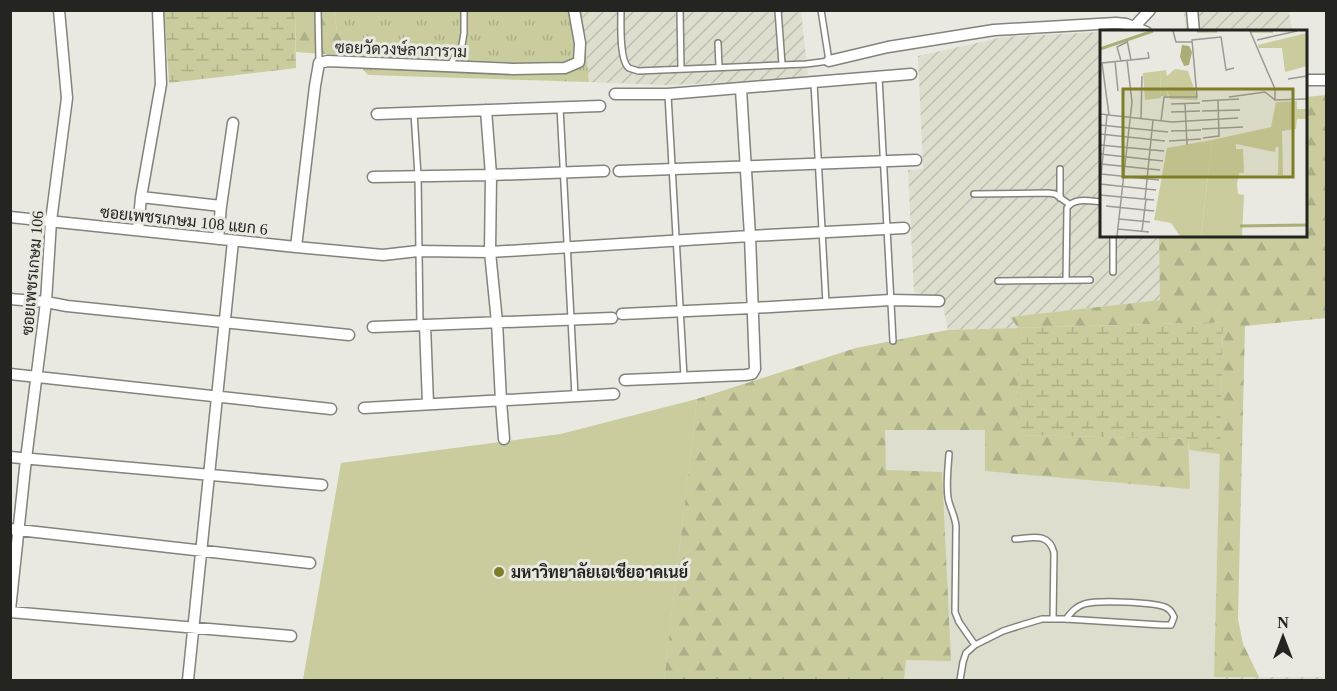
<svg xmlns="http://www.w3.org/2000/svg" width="1337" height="691" font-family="'Times New Roman',Sarabun,serif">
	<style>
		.built { fill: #dddece }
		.industrial { fill: url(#industrial-furrows) }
		.grass { fill: url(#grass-tufts) }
		.forest { fill: url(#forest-firs) }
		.wetland { fill: url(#wetland-marsh) }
		.garden { fill: #cacc9e }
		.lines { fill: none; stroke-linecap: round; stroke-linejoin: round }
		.service-casing { stroke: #82837b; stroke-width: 8 }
		.minor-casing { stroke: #82837b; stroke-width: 13 }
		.service { stroke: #fff; stroke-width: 5 }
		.minor { stroke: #fff; stroke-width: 10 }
		.poi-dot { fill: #7d7e27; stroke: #e9e9e1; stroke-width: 2 }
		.labels { text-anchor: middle; stroke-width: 6; stroke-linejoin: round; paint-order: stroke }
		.street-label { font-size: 16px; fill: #242421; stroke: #e9e9e1 }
		.poi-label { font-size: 16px; font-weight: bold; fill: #242421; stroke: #e9e9e1; text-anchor: start }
		.inset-river { fill: none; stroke: #abad76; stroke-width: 3 }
		.inset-road { fill: none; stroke: #9a9a94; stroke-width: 1.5 }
		.view { fill: #7d7e27; fill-opacity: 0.15; stroke: #7d7e27; stroke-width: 3 }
		.inset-edge { fill: none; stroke: #242421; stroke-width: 3 }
	</style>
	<defs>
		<pattern id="industrial-furrows" width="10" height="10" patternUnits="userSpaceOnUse" patternTransform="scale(1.5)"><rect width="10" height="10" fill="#dddece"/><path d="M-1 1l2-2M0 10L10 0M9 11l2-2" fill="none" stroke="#bebeb1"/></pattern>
		<pattern id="grass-tufts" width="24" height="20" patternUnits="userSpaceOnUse" patternTransform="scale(1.5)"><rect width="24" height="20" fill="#cacc9e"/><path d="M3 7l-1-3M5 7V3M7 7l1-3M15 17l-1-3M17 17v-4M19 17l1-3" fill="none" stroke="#adaf88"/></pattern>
		<pattern id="forest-firs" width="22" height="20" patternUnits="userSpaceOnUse" patternTransform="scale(1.5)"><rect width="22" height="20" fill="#cacc9e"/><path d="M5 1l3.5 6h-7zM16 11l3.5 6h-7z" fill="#adaf88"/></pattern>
		<pattern id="wetland-marsh" width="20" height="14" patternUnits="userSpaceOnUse" patternTransform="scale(1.5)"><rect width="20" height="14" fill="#cacc9e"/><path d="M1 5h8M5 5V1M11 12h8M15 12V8" fill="none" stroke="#adaf88"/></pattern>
	</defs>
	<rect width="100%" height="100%" fill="#e9e9e1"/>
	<path class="built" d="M1223,322L1214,680H303L341,463L561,434L697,399L856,348L948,330Z"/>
	<path class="industrial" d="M582,11H801L808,75L779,81L666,85L589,82Z
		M1184,11H1289L1292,31H1186Z
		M1101,32L1102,236H1159L1161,300L1010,317L1018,328L948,330L941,297L914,293L908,170L923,169L918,56L1003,37Z
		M1214,677H1326V680H1214Z"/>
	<path class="grass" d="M334,11H582L589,82L368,75L351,56L337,32Z"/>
	<path class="forest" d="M295,11H334L337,32L351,56L296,52Z
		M1326,95V318L1245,326L1238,619L1243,644L1259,677H1214L1223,322L1018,328L1019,435L1188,439L1190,489L985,471V430H885L886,470L942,472L951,661L906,660L904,680H664L697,399L856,348L948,330L1018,328L1010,317L1160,300L1159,236H1306V97Z"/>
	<path class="wetland" d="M164,11H295L296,68L169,83Z
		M1223,322L1220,454L1189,450L1188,439L1018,435V328Z"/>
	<path class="garden" d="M697,399L664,680H303L341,463L561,434Z"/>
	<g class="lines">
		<g class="service-casing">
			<path id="service" d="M318,10L319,63
				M621,10C621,22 619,61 629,68C631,69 636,70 638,71L806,64L829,61L821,10
				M680,10L681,69
				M778,10L782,64
				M718,43L719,67
				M450,65L462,45L464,33V10
				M879,77L893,341
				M814,83L826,303
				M668,95L684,377
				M560,107L575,396
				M414,113L418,176L420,325
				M974,194L1048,193L1055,194L1069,204
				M1060,198V169
				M1113,272V236
				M1066,280L1067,208C1074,197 1090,201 1102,202
				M998,281L1090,280
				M949,454C948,469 946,484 948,498C950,508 955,516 956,526L955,612L959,622L975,645
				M1015,539C1033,538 1049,532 1054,553L1053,619
				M960,680L963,662L966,653L975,645L1003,631L1025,624L1042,619H1066L1162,625H1171L1174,617C1172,612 1170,609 1165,607C1151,602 1098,600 1084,604C1075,607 1071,613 1066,619"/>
		</g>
		<g class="minor-casing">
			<path id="minor" d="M1192,10L1194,32
				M1134,27L1150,10
				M829,61L888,47L994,30L1116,23L1126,24L1146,32
				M1306,80H1326
				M615,94H668L911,74
				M486,110L491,175L490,252L497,322L501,401L504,439
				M377,114L600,106
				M619,171L916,160
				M373,177L491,175L604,171
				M141,197L221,206
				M10,217L296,247L383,255L418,251L490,252L750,236L904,228
				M138,230L141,197L161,84L158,10
				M218,239L221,206L233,123
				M296,247L315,86L319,63L328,61L513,69L565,68L579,62L580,43L574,10
				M10,299L46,302L67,306L349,335
				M622,314L752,308L891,300L939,301
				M425,325L428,404
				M373,327L612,318
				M10,374L331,409
				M625,380L745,375L752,374L755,369L750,236L741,89
				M364,408L614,394
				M10,457L322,485
				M10,529L310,563
				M10,610L26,459L46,302L51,221L67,98L59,10
				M10,612L291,636
				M188,680L233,241"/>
		</g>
		<use href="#service" class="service"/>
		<use href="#minor" class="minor"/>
	</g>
	<circle class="poi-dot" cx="499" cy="572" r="6"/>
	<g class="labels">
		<g class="street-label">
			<text transform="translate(401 49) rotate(2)" y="6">ซอยวัดวงษ์ลาภาราม</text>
			<text transform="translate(184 220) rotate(6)" y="6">ซอยเพชรเกษม 108 แยก 6</text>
			<text transform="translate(32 273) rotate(-85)" y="6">ซอยเพชรเกษม 106</text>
		</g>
		<g class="poi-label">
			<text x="511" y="578">มหาวิทยาลัยเอเชียอาคเนย์</text>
		</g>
	</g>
	<g transform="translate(1100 30)">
		<rect width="207" height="207" fill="#e9e9e1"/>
		<path d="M75,39L88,41L98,70L70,69L66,59L71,48L76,47Z" fill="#cacc9e"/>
		<path d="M75,39L76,47L71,49L66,59L68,66H61L60,41L66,40L67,46ZM197,71V79H207V89H197L196,99L182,101L183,145H178L179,100L175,122L136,114V119H143L144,143H139L137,154L138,164L144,165L142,206H101L112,110L171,97L176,72Z" fill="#cacc9e"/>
		<path d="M207,3V36L185,42L182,18H159L158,15ZM60,41L61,68L45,70L43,43ZM179,100V117L153,115V101Z" fill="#cacc9e"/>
		<path d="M112,110L101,206H80L71,193L54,190L67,118Z" fill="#cacc9e"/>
		<path d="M82,15L89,16L92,22L89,35L84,36L80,27Z" fill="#abad76"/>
		<path class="inset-river" d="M97,1H117M151,1H173M0,19L53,1M140,196L207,195"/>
		<path class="inset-road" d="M73,1L76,12H92M150,1L175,59V70M27,10L31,30M157,10L197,1M15,31L18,61M21,31L17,17L27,12M188,49L207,46M129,67L165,62L175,70L207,69M102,71L139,69M85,73L87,115M71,74L100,73M102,81L140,80M71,82L100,81M0,84L72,92L138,88M9,85L2,33L49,28L48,22M41,88L42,46M61,91L64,67H97L92,10L121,7L126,40L134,38M0,95L68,102M102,99L143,97M71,101L101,100M0,104L65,111M103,108L119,106L118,70M69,111L101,109M0,115L64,121M0,124L63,131M1,134L60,140M1,144L59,150M0,154L56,160M0,156L7,85M0,165L54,170M45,169L53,90M6,176L54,181M19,189L50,192M18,199L49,202M42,201L46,169M17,206L32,72L27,30"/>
		<path class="view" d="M23,59H193V147H23Z"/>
		<rect width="207" height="207" class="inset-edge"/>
	</g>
	<rect width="1337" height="691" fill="none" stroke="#242421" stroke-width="24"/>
	<g transform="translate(1283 637)" stroke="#e9e9e1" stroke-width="4.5" paint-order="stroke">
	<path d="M0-4.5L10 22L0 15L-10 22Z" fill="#242421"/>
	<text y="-9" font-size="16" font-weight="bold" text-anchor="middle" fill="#242421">N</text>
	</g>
</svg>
